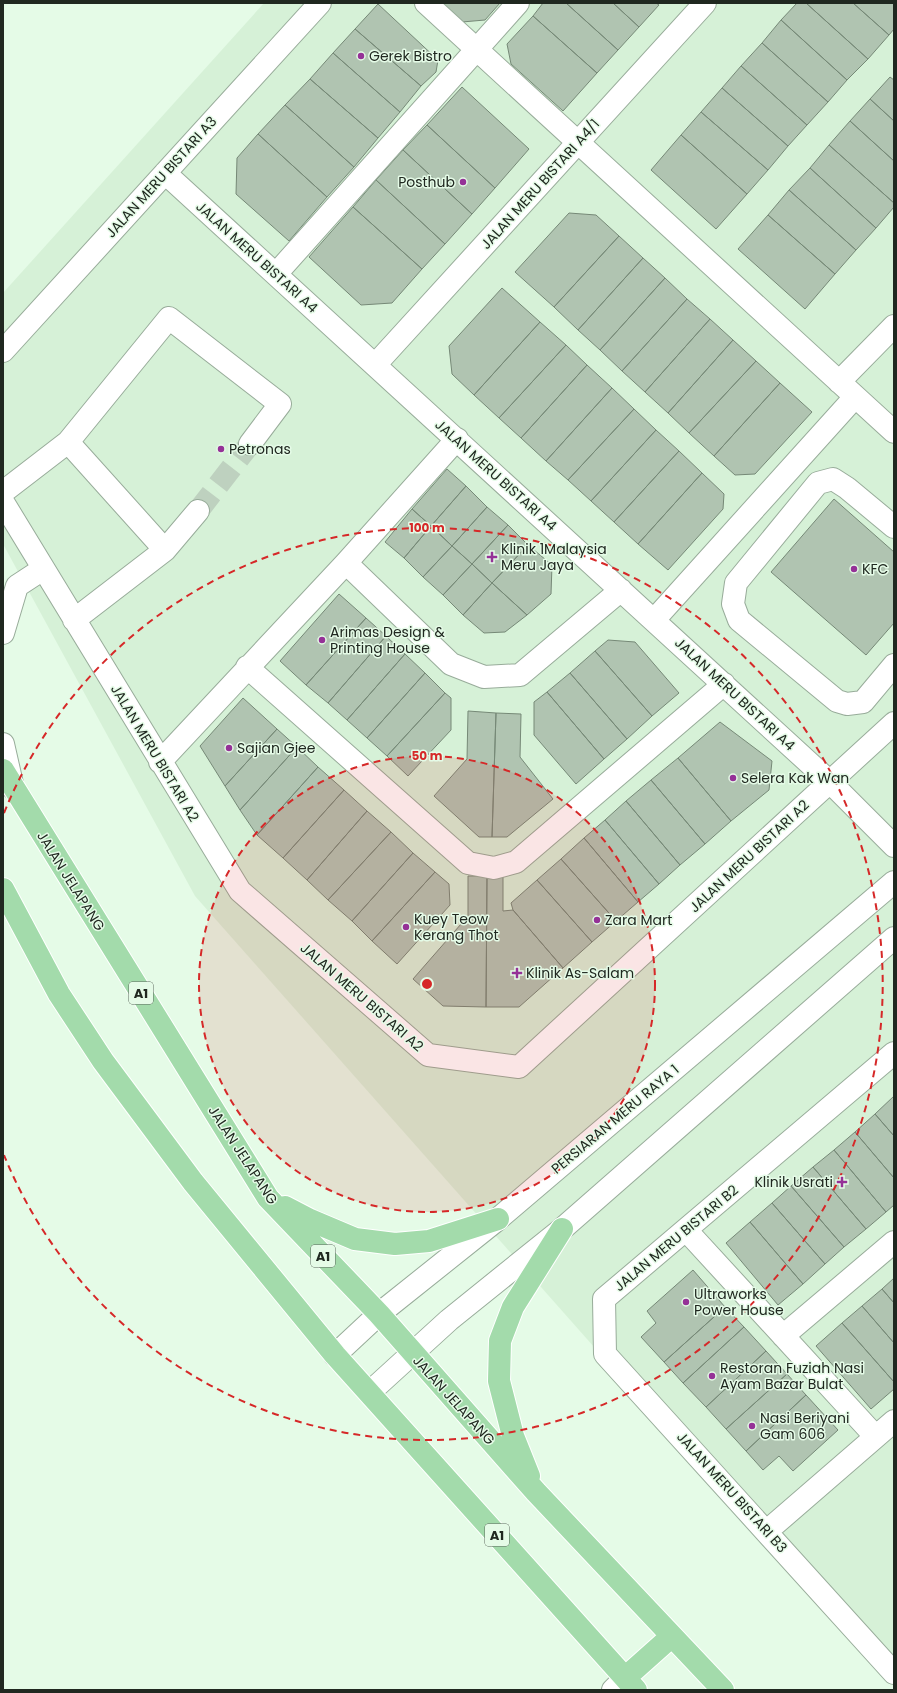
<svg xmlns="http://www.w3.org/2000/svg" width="897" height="1693" font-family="Poppins,sans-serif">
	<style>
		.built { fill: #d6f1d7 }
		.building { fill: #b0c4b1; stroke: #768977 }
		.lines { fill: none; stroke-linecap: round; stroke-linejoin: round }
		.minor-tunnel { stroke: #bed1bf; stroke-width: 22; stroke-dasharray: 22 11; stroke-linecap: butt }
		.minor-casing { stroke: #98ac9a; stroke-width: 24 }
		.major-casing { stroke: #fff; stroke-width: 24 }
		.minor { stroke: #fff; stroke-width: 22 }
		.major { stroke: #a3dbab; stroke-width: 22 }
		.ring { fill: none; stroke: #d62828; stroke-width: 2; stroke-dasharray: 7 5 }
		.poi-dot { fill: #953197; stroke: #e5fbe7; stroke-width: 1.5 }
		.labels { text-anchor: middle; stroke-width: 3; stroke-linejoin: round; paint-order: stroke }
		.shield { fill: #e5fbe7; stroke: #5b675c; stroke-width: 1 }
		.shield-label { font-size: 13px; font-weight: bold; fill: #202820 }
		.poi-label { font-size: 14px; fill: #202820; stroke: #e5fbe7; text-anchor: start }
		.street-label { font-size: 14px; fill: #202820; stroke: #e5fbe7 }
		.centre { fill: #d62828; stroke: #e5fbe7; stroke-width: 2 }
		.ring-label { font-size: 12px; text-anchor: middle; font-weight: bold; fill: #d62828; stroke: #e5fbe7; stroke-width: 3; stroke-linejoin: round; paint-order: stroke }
	</style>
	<rect width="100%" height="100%" fill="#e5fbe7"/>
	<path class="built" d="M264,3H894V1686L195,896L3,544V293Z"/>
	<path class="building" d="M440,3H500L485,20L462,22Z
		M543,3H566L618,50L597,73L533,16Z
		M566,3H613L639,27L618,50Z
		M613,3H656L659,5L639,27Z
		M797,3H806L868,59L847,80L781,20Z
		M806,3H853L889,35L868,59Z
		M853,3H894V29L889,35Z
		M378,4L438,60L436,72L421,86L355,29Z
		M533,16L597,73L563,111L511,64L507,44Z
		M781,20L847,80L828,102L762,43Z
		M355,29L421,86L400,112L333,53Z
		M762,43L828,102L807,125L741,66Z
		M333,53L400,112L378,138L310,79Z
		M741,66L807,125L788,146L722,88Z
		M890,77L894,80V121L870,99Z
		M310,79L378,138L354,167L285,105Z
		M462,87L529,149L495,188L427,125Z
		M722,88L788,146L768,170L701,112Z
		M870,99L894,121V161L850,121Z
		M285,105L354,167L327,197L258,134Z
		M701,112L768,170L747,194L681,135Z
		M850,121L894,161V203L829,145Z
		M427,125L495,188L472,214L403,150Z
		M258,134L327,197L289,241L236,194L237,158Z
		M681,135L747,194L716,229L651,170Z
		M829,145L894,203V207L876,228L810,168Z
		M403,150L472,214L445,244L376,180Z
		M810,168L876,228L856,250L789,190Z
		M376,180L445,244L422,269L353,207Z
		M789,190L856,250L835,274L768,215Z
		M353,207L422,269L392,303L361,305L309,257Z
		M569,213L596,215L619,236L554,307L515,272Z
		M768,215L835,274L805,309L738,249Z
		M619,236L643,258L578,330L554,307Z
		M643,258L665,278L600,350L578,330Z
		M665,278L687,299L622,371L600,350Z
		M502,288L540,322L474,395L452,374L449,346Z
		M687,299L710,319L645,392L622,371Z
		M710,319L733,340L668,413L645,392Z
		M540,322L566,345L499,418L474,395Z
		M733,340L756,361L689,433L668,413Z
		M566,345L587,365L521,438L499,418Z
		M756,361L780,383L714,456L689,433Z
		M587,365L612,388L546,461L521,438Z
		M780,383L812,412L755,474L735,475L714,456Z
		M612,388L634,409L568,480L546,461Z
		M634,409L656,430L591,501L568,480Z
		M656,430L679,451L614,522L591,501Z
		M679,451L702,473L638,544L614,522Z
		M447,469L466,486L431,526L412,509Z
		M702,473L724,494L723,509L668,570L638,544Z
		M466,486L487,507L452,546L431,526Z
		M834,499L894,552V623L866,655L771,572Z
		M487,507L508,525L472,564L452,546Z
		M412,509L431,526L404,558L385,542Z
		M508,525L528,545L492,583L472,564Z
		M431,526L452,546L423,577L404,558Z
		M528,545L552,565L551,594L527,615L492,583Z
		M452,546L472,564L443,595L423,577Z
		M472,564L492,583L463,615L443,595Z
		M492,583L527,615L505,632L484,633L463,615Z
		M339,594L366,618L306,685L280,661Z
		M366,618L386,636L328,703L306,685Z
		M386,636L405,654L347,720L328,703Z
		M608,640L635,642L679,693L652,716L595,651Z
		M595,651L652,716L627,739L570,673Z
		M405,654L425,673L367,738L347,720Z
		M425,673L445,693L387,756L367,738Z
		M570,673L627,739L604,759L547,692Z
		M547,692L604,759L576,784L534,735V702Z
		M445,693L451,698V730L408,776L387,756Z
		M243,698L277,729L225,786L200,746Z
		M468,711L496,713L492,837H479L434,796L467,759Z
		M496,713L521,714L520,757L553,799L507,837H492Z
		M720,722L772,761L769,790L731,821L678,758Z
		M277,729L297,747L240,810L225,786Z
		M297,747L318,767L257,835L240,810Z
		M678,758L731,821L705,844L651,780Z
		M318,767L344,790L283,858L257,835Z
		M651,780L705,844L680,865L626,801Z
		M344,790L367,811L307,880L283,858Z
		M626,801L680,865L659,884L605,820Z
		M367,811L391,832L328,900L307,880Z
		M605,820L659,884L638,902L584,838Z
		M391,832L413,853L352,921L328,900Z
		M584,838L638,902L616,921L561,859Z
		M413,853L435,872L372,941L352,921Z
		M561,859L616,921L592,942L537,880Z
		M435,872L449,884L450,905L397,964L372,941Z
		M468,876H487L486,1007L443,1006L413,979L468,916Z
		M487,876H503V911L513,910L563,968L519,1007H486Z
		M537,880L592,942L563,968L513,910L511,903Z
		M894,1096V1136L875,1114Z
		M875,1114L894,1136V1178L855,1132Z
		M855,1132L894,1178V1205L886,1212L834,1150Z
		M834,1150L886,1212L866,1229L813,1167Z
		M813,1167L866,1229L844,1247L791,1186Z
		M791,1186L844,1247L825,1264L772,1203Z
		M772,1203L825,1264L803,1284L750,1222Z
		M750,1222L803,1284L778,1305L726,1243Z
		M693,1270L725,1307L664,1362L641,1337L656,1323L647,1311Z
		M894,1278V1303L882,1289Z
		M882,1289L894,1303V1343L862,1306Z
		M862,1306L894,1343V1382L842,1323Z
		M725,1307L744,1327L683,1383L664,1362Z
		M842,1323L894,1382V1389L871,1409L816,1346Z
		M744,1327L766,1351L706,1407L683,1383Z
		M766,1351L787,1374L726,1429L706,1407Z
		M787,1374L806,1395L746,1451L726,1429Z
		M806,1395L838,1430L793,1471L779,1456L763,1470L746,1451Z"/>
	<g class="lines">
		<path class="minor-tunnel" d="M198,511L250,444"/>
		<g class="minor-casing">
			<path id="minor" d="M426,3L894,432
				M165,173L830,782L894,846
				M276,274L518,3
				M3,351L320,3
				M375,365L705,3
				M839,382L894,326
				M68,442L165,550
				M3,492L68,442L169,318L280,404L250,444
				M3,502L240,891L428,1055L519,1067L894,723
				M894,527L847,488L833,479L818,483L736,583L733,604L739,620L837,701L847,704L863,702L894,665
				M346,563L451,664L484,677L520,675L621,590
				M74,620L165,550L198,511
				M654,620L855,397
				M3,633L17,586L43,569
				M247,667L468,863L494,868L516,862L724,684
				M3,744L13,788
				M160,762L346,563L457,439
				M894,1053L604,1299L605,1354L894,1673
				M686,1230L875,1436
				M783,1336L894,1242
				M335,1355L379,1314L498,1219L894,882
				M370,1392L449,1320L562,1229L894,938
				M767,1531L894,1421
				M613,1690L626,1677"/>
		</g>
		<g class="major-casing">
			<path id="major" d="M3,770L268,1198L379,1314L536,1492L723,1690
				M3,889L59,994L103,1061L193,1182L335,1355L636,1690
				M285,1207L310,1220L355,1239L395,1244L429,1241L498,1219
				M529,1476L513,1436L499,1381L500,1341L513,1307L562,1229
				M626,1677L672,1636"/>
		</g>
		<use href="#minor" class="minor"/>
		<use href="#major" class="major"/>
	</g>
	<circle cx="427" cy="984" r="228" fill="#d62828" fill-opacity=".12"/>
	<g class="ring">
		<circle cx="427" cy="984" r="228"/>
		<path d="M4 813A456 456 0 1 1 4 1155"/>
	</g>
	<g class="poi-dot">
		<circle cx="361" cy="56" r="4"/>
		<circle cx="463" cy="182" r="4"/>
		<circle cx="221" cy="449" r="4"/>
		<path d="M490 551h4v4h4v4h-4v4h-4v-4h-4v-4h4z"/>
		<circle cx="854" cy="569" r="4"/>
		<circle cx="322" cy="640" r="4"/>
		<circle cx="229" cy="748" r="4"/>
		<circle cx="733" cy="778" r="4"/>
		<circle cx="597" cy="920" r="4"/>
		<circle cx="406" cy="927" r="4"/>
		<path d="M515 967h4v4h4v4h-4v4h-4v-4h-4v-4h4z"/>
		<path d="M840 1176h4v4h4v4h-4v4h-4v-4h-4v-4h4z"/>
		<circle cx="686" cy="1302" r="4"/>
		<circle cx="712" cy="1376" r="4"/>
		<circle cx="752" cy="1426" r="4"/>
	</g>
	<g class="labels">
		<g class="shield">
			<rect x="129" y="982" width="24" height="22" rx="3"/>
			<rect x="311" y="1245" width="24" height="22" rx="3"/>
			<rect x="485" y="1524" width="24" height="22" rx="3"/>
		</g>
		<g class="shield-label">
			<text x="141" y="998">A1</text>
			<text x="323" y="1261">A1</text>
			<text x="497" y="1540">A1</text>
		</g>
		<g class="poi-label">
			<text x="369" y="61">Gerek Bistro</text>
			<text x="455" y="187" text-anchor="end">Posthub</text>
			<text x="229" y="454">Petronas</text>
			<text x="501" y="554">Klinik 1Malaysia<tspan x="501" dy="16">Meru Jaya</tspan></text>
			<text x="862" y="574">KFC</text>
			<text x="330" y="637">Arimas Design &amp;<tspan x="330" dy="16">Printing House</tspan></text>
			<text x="237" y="753">Sajian Gjee</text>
			<text x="741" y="783">Selera Kak Wan</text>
			<text x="414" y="924">Kuey Teow<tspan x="414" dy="16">Kerang Thot</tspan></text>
			<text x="605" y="925">Zara Mart</text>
			<text x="526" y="978">Klinik As-Salam</text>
			<text x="833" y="1187" text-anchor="end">Klinik Usrati</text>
			<text x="694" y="1299">Ultraworks<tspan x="694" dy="16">Power House</tspan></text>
			<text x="720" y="1373">Restoran Fuziah Nasi<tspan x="720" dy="16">Ayam Bazar Bulat</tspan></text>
			<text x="760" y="1423">Nasi Beriyani<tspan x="760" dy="16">Gam 606</tspan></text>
		</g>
		<g class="street-label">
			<text transform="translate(161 177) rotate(-48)" y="5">JALAN MERU BISTARI A3</text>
			<text transform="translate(540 184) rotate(-48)" y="5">JALAN MERU BISTARI A4/1</text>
			<text transform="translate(257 257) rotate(42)" y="5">JALAN MERU BISTARI A4</text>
			<text transform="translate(496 475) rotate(42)" y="5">JALAN MERU BISTARI A4</text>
			<text transform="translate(735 694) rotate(43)" y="5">JALAN MERU BISTARI A4</text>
			<text transform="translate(155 753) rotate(59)" y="5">JALAN MERU BISTARI A2</text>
			<text transform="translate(749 856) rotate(-43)" y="5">JALAN MERU BISTARI A2</text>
			<text transform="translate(71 881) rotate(58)" y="5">JALAN JELAPANG</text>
			<text transform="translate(362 997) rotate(41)" y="5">JALAN MERU BISTARI A2</text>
			<text transform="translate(615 1119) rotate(-40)" y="5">PERSIARAN MERU RAYA 1</text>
			<text transform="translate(243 1155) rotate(57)" y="5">JALAN JELAPANG</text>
			<text transform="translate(676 1238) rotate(-40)" y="5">JALAN MERU BISTARI B2</text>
			<text transform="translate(454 1400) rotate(48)" y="5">JALAN JELAPANG</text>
			<text transform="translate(732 1492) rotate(48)" y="5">JALAN MERU BISTARI B3</text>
		</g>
	</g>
	<circle cx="427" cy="984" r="6" class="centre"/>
	<g class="ring-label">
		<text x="427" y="532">100 m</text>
		<text x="427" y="760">50 m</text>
	</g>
	<rect width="897" height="1693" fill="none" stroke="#202820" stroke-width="8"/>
</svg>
